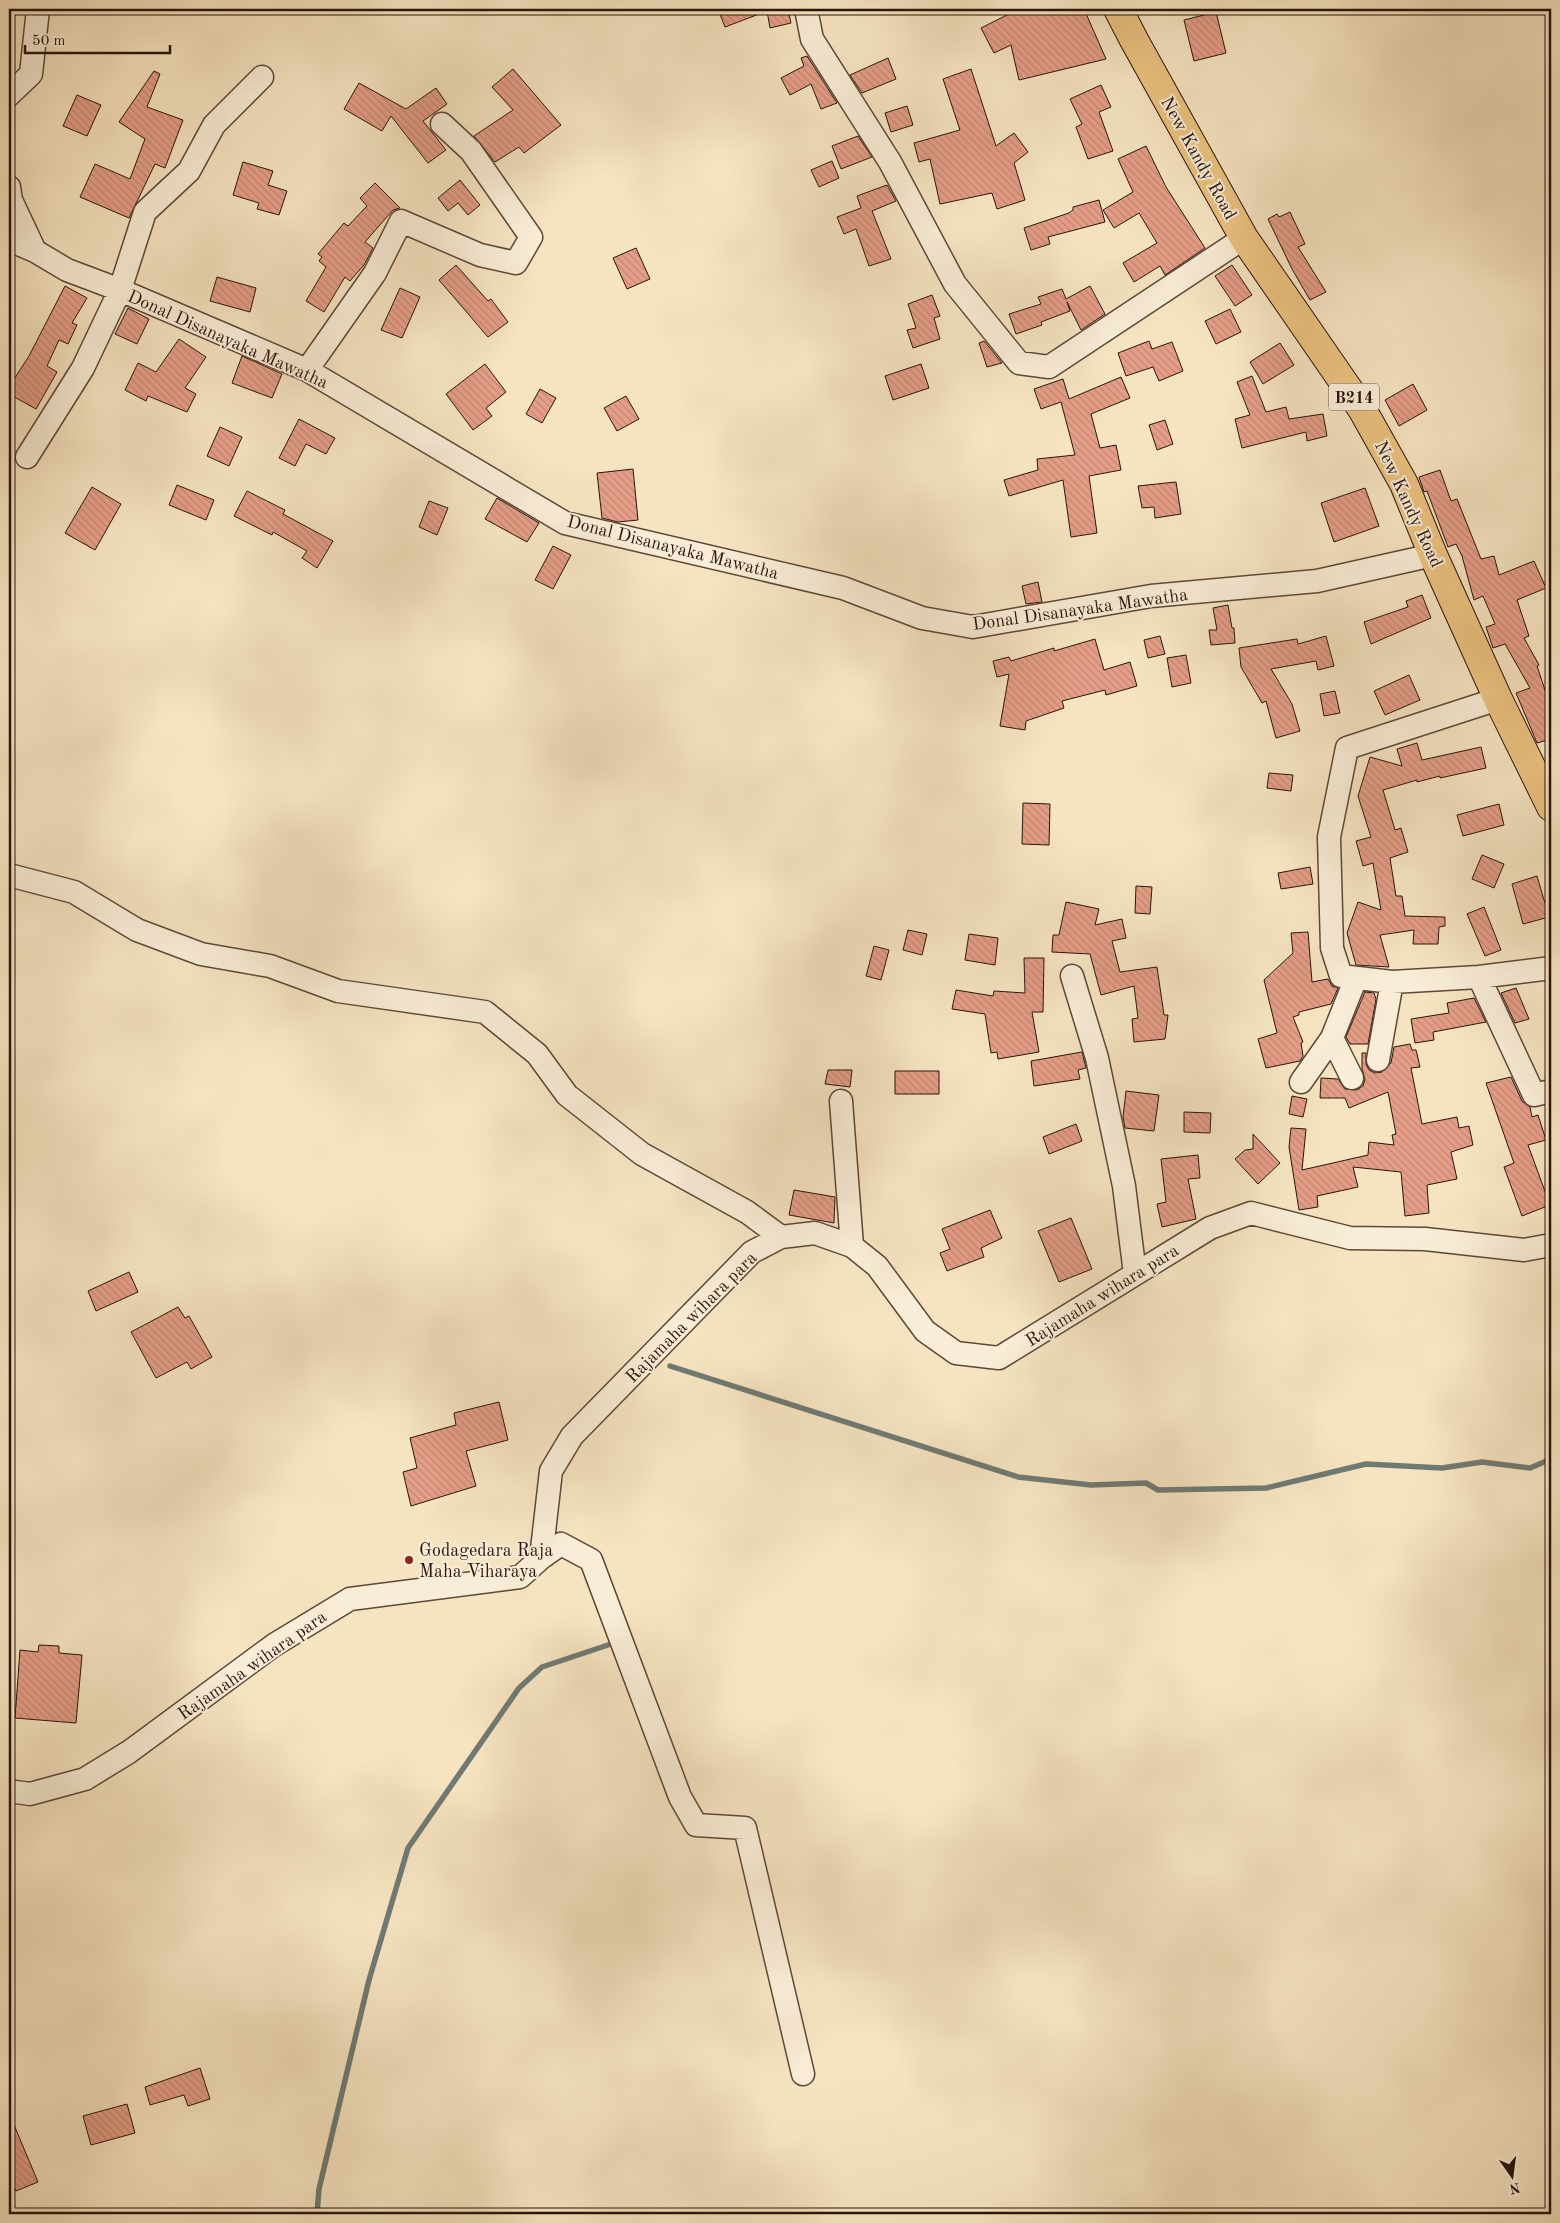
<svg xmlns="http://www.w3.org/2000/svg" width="1560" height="2223" font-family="'Old Standard TT',serif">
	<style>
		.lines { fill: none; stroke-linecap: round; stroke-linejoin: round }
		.stream { stroke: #6f7a73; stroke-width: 5.5 }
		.building { fill: url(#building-back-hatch); stroke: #28140b }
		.minor-casing { stroke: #5c4838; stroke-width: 25 }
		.primary-casing { stroke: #28140b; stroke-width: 30 }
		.minor { stroke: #f9edd7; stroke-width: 22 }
		.primary { stroke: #ebc280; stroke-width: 28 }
		.poi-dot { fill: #8f2418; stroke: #f9edd7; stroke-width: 2 }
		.labels { text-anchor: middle; stroke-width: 4; stroke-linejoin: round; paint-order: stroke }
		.shield { fill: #f9edd7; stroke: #675548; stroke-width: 1 }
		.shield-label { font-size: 16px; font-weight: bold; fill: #28140b }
		.street-label { font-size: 18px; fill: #28140b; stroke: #f9edd7 }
		.poi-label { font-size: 18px; fill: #28140b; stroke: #f9edd7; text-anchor: start }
	</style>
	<defs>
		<pattern id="building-back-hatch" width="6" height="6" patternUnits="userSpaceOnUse" patternTransform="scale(1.25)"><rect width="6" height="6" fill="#e59e87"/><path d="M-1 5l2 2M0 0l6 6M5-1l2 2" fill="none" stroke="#c48773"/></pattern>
	</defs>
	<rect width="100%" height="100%" fill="#f6e4c1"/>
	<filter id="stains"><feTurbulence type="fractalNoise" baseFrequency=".004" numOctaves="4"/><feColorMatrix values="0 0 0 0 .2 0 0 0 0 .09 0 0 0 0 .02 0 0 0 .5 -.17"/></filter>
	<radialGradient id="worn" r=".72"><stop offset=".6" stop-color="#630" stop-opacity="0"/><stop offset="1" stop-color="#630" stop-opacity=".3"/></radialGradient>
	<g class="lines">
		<path class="stream" d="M670,1366L1018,1477L1091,1485L1146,1483L1158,1490L1266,1488L1366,1464L1442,1468L1482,1462L1530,1468L1551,1459
			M317,2214L319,2189L369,1980L408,1848L519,1688L542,1667L617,1642"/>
	</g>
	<path class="building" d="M718,9H788L791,23L770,28L767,11L725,27Z
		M1019,9H1084L1106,59L1019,80L1011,45L994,53L981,28Z
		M1216,12L1226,53L1194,61L1184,20Z
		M807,56L837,103L821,109L811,84L790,95L781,78L804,66L801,58Z
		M888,58L896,79L862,93L850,75Z
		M513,69L561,125L524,153L519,147L495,162L474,136L513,110L492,87Z
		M971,69L996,146L1014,133L1028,152L1014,163L1025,200L997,209L992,193L940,204L930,159L919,162L914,143L960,130L943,79Z
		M154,71L160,74L147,107L183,120L165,168L155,164L129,218L80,197L95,164L130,179L145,139L119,122Z
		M359,83L406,109L436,88L447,104L423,121L446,150L428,163L391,116L382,131L344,109Z
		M1101,85L1111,107L1099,112L1113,151L1088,159L1076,127L1082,124L1070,99Z
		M77,95L101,105L87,136L63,126Z
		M907,106L913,125L891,132L885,113Z
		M858,136L872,157L841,169L832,146Z
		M1146,146L1166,187L1205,248L1165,275L1160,266L1134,282L1123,263L1157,243L1139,213L1114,228L1103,210L1133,192L1118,159Z
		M832,161L839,178L819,187L811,170Z
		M243,162L273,171L268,185L287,191L279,215L257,209L259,203L233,195Z
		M460,180L480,205L468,215L458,203L448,211L438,198Z
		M375,183L400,208L393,210L365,242L373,248L364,265L350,281L345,277L324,312L306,301L326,267L319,261L322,257L318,254L344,223L348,226L367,206L360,198Z
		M887,185L896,201L872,211L891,259L869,266L856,229L844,234L837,217L861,208L857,196Z
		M1099,200L1105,222L1048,237L1050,244L1031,250L1024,228L1069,213L1073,210V207Z
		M1290,212L1305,244L1298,247L1326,292L1310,300L1292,269L1268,219L1277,214L1279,217Z
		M636,248L650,279L627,289L613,258Z
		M456,265L488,301L491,299L508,322L488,337L439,280Z
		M1232,265L1252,295L1235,306L1215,276Z
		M217,277L256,288L250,312L210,301Z
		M65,286L87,298L72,323L77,325L68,344L59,340L47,366L57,372L36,409L9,394V387L29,356Z
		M1090,286L1105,314L1081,330L1067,302L1070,311L1041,322L1042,325L1016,334L1009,314L1041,304L1038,297L1062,289L1066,299Z
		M400,288L420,297L402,338L381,330Z
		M932,295L940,316L934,318L940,339L913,348L907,330L916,328L908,304Z
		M128,308L149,319L137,344L115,334Z
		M1230,309L1241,332L1216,344L1205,321Z
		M179,339L206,357L185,388L196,394L187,412L148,396L146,401L125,390L138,363L156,372Z
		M984,341L1002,363L987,367L979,343Z
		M1149,341L1152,349L1172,342L1183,371L1159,381L1153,367L1126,376L1118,353Z
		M1280,343L1294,365L1263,384L1250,362Z
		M242,356L282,374L272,398L232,383Z
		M485,364L506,392L486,408L492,416L473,430L446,394Z
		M921,364L929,388L893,400L885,376Z
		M1252,376L1266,412L1286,407L1289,419L1323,414L1327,436L1307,441L1306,432L1242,448L1235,419L1250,415L1237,382Z
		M1121,377L1130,398L1091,414L1100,448L1116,445L1121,470L1089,476L1097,533L1071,537L1063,480L1009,496L1004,480L1038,470L1037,459L1075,455L1061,402L1041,409L1034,389L1063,379L1069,399Z
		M1413,384L1427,410L1399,426L1385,400Z
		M540,389L556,398L542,423L526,414Z
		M626,396L639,419L617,431L604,408Z
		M299,419L335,438L326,454L306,444L295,466L279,458Z
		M1165,420L1173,444L1157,450L1149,425Z
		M220,427L242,437L229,466L207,456Z
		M633,469L638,520L618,522L602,518L597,473Z
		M1440,470L1451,501L1457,499L1481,559L1494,556L1499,575L1534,561L1546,588L1517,600L1529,636L1524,638L1539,665L1537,666L1551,708V739L1537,743L1516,693L1530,688L1505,644L1493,648L1486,627L1495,624L1483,596L1474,600L1462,556L1456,544L1448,547L1427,491L1424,492L1419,477Z
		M1176,482L1181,514L1155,518L1154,507L1142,508L1138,486Z
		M177,485L214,500L206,520L169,505Z
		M92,487L121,504L95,550L65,533Z
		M1365,488L1379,526L1334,542L1321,503Z
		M247,491L285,510L283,514L333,541L317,568L302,558L307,551L273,532L272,535L234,516Z
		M497,498L539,523L527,542L485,519Z
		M429,501L448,508L437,535L419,527Z
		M553,546L571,555L553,589L535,580Z
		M1038,582L1042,602L1026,604L1022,586Z
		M1422,595L1431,618L1371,644L1364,622L1408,607L1406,601Z
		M1228,605L1232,628H1234L1235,643L1211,645L1209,630H1217L1213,608Z
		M1160,636L1165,654L1148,658L1144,640Z
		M1326,636L1334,666L1318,670L1316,661L1271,669L1292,704L1300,731L1276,738L1266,701L1262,703L1241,667L1239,648L1297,639L1298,644Z
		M1095,639L1104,670L1130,662L1137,686L1106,695L1105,690L1062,701L1064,708L1026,721L1025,730L1000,726L1009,674L997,677L993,661L1009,657L1011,661L1054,648V651Z
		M1186,655L1191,683L1172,687L1167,658Z
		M1409,675L1420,700L1385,715L1374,691Z
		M1335,691L1340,713L1324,716L1320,694Z
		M1417,743L1422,760L1481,747L1486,768L1440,778V776L1417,782V780L1383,790L1395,830L1401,828L1408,852L1390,858L1396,896H1402L1405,916L1445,917V926L1439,927L1438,944H1413L1414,930L1380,935L1389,967L1356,965L1347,933L1358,902L1381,910L1373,863L1363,866L1356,841L1371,837L1358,796L1370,757L1402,766L1397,749Z
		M1269,773L1293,775L1291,791L1267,788Z
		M1023,803L1050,804L1049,845L1022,844Z
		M1499,804L1504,825L1463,836L1457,815Z
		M1482,855L1504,864L1494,888L1472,879Z
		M1310,867L1313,884L1281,889L1278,873Z
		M1537,876L1549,917L1523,924L1512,884Z
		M1136,886L1152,887L1150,914L1135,913Z
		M1066,902L1099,909L1095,925L1122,919L1126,938L1112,941L1120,972L1157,967L1164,1015H1168L1165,1039L1134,1042L1132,1019L1138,1018L1134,986L1101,995L1090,954L1052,952L1053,935H1059Z
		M1484,907L1501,950L1485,956L1467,914Z
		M908,930L927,934L922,955L903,950Z
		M1308,932L1312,982L1328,979L1332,986L1338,988L1331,1004L1299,1012V1015L1293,1017L1303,1042L1301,1043L1303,1056L1300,1061L1266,1068L1258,1039L1277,1033L1264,980L1293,953L1291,933Z
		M969,934L998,938L995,965L965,960Z
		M874,946L889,950L881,980L866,976Z
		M1024,958H1044L1043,1012H1032L1039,1052L998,1059L997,1052L991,1053L985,1014L952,1009L956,990L993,996L994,991L1025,993Z
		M1516,988L1529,1019L1515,1023L1501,993Z
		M1365,992L1374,993L1376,999L1368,1044H1350L1346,1037Z
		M1474,998L1486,1022L1433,1032L1434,1040L1415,1043L1411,1019L1449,1013L1447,1003Z
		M1410,1044L1412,1050H1416L1420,1067L1411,1068L1422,1124L1457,1117L1459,1128L1469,1126L1473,1145L1451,1152L1457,1179L1427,1185L1429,1213L1405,1216L1401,1172L1353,1167L1358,1187L1317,1196L1318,1207L1299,1210L1289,1147L1291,1128L1306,1129L1302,1170L1368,1155L1369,1142L1394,1145L1392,1135L1396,1134L1388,1092L1349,1108L1345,1098H1320L1321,1078L1338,1079L1345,1089L1357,1090L1363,1086L1365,1079L1362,1069V1053H1366V1064L1369,1070L1375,1073L1382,1072L1391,1063L1394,1047Z
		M1082,1052L1086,1068L1078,1070L1080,1079L1034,1086L1031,1061Z
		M828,1070H852L850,1087L825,1084Z
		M895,1071H939V1094H895Z
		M1511,1077L1522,1101L1530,1107L1532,1117L1538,1115L1546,1140L1528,1145L1550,1205L1522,1216L1504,1167L1514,1163L1486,1083Z
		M1126,1091L1159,1095L1154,1131L1125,1128L1123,1117Z
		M1292,1096L1307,1099L1303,1117L1289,1114Z
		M1184,1112L1211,1113L1210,1133L1184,1132Z
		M1076,1124L1082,1141L1049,1154L1043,1137Z
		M1253,1134L1280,1163L1258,1184L1235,1159L1245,1150L1253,1149Z
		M1198,1155L1200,1178L1188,1179L1196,1219L1162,1227L1157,1204L1166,1202L1161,1159Z
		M794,1190L835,1197L834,1223L789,1215Z
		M990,1210L1002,1238L981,1248L984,1257L947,1271L940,1253L950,1249L942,1229Z
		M1071,1218L1092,1269L1059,1282L1038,1231Z
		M129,1272L138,1292L96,1311L88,1291Z
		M178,1307L185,1318L189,1316L212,1357L191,1369L187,1362L156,1378L131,1332Z
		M499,1402L508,1440L466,1451L476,1486L411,1506L403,1472L417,1468L410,1438L456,1425L454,1413Z
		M39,1645L59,1646V1653L82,1655L76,1723L15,1718L20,1650L38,1652Z
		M200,2068L210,2099L188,2106L184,2095L150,2105L145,2087Z
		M127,2104L135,2133L91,2145L83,2116Z
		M9,2113L38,2182L16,2191L9,2175Z"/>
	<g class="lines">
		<g class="minor-casing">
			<path id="minor" d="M806,9L812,39L890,162L955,284L1019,363L1049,367L1244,238
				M9,95L31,74L38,9
				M9,187L11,200L35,251L67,270L120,290L307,370L565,523L843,588L922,618L973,627L1151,596L1317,581L1433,555
				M9,240L35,251
				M307,370L375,273L401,221L480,255L516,263L531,237L471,151L442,124
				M27,457L83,368L120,290L145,212L189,171L214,125L262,77
				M1498,699L1347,748L1329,837L1332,948L1341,976L1392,982L1479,977L1551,968
				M9,875L74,892L137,930L201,954L270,966L338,991L485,1012L537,1054L567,1095L642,1154L747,1212L781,1237
				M1072,976L1097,1058L1124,1186L1135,1274
				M1479,977L1534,1095L1551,1091
				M1332,1038L1352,1078
				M1378,1060L1392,982
				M1301,1082L1332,1038L1356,978
				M841,1101L852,1246
				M541,1558L561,1544L591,1560L680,1797L696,1825L745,1828L803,2074
				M9,1791L30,1794L85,1779L129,1752L274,1645L350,1599L520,1577L541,1558L551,1471L572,1436L752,1252L781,1237L815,1233L852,1246L877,1266L925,1331L956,1353L999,1358L1210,1228L1251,1213L1350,1238L1425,1239L1524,1250L1551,1245"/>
		</g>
		<g class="primary-casing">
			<path id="primary" d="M1118,9L1134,40L1244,238L1362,409L1404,484L1433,555L1498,699L1551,807"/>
		</g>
		<use href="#minor" class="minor"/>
		<use href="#primary" class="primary"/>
	</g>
	<circle class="poi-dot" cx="409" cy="1560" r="5"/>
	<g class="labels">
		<rect class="shield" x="1329" y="383.5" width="50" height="27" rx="4"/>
		<g class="shield-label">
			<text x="1354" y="403">B214</text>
		</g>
		<g class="street-label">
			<text transform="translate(1199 158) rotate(61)" y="6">New Kandy Road</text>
			<text transform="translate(228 339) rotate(24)" y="6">Donal Disanayaka Mawatha</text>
			<text transform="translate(1409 504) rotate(65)" y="6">New Kandy Road</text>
			<text transform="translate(673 547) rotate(14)" y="6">Donal Disanayaka Mawatha</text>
			<text transform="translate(1080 609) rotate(-8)" y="6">Donal Disanayaka Mawatha</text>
			<text transform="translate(1102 1295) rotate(-32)" y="6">Rajamaha wihara para</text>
			<text transform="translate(691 1317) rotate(-45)" y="6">Rajamaha wihara para</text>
			<text transform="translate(252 1665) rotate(-35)" y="6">Rajamaha wihara para</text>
		</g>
		<g class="poi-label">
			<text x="419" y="1556">Godagedara Raja<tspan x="419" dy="21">Maha Viharaya</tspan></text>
		</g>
	</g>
	<rect width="1560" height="2223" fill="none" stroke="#f6e4c1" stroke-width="30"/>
	<rect x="10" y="10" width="1540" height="2203" fill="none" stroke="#28140b" stroke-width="2.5"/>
	<rect x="15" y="15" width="1530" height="2193" fill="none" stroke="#28140b"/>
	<g transform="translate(1512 2176) rotate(166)" stroke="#f9edd7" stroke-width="4" paint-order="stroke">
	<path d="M0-4L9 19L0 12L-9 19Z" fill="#28140b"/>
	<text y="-8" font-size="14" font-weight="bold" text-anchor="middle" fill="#28140b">N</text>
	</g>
	<path d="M25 45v8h145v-8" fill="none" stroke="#28140b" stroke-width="2.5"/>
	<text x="32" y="45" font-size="15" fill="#28140b" stroke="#f9edd7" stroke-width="4" paint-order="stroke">50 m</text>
	<rect width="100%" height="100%" filter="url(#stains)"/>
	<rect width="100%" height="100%" fill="url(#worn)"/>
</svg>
